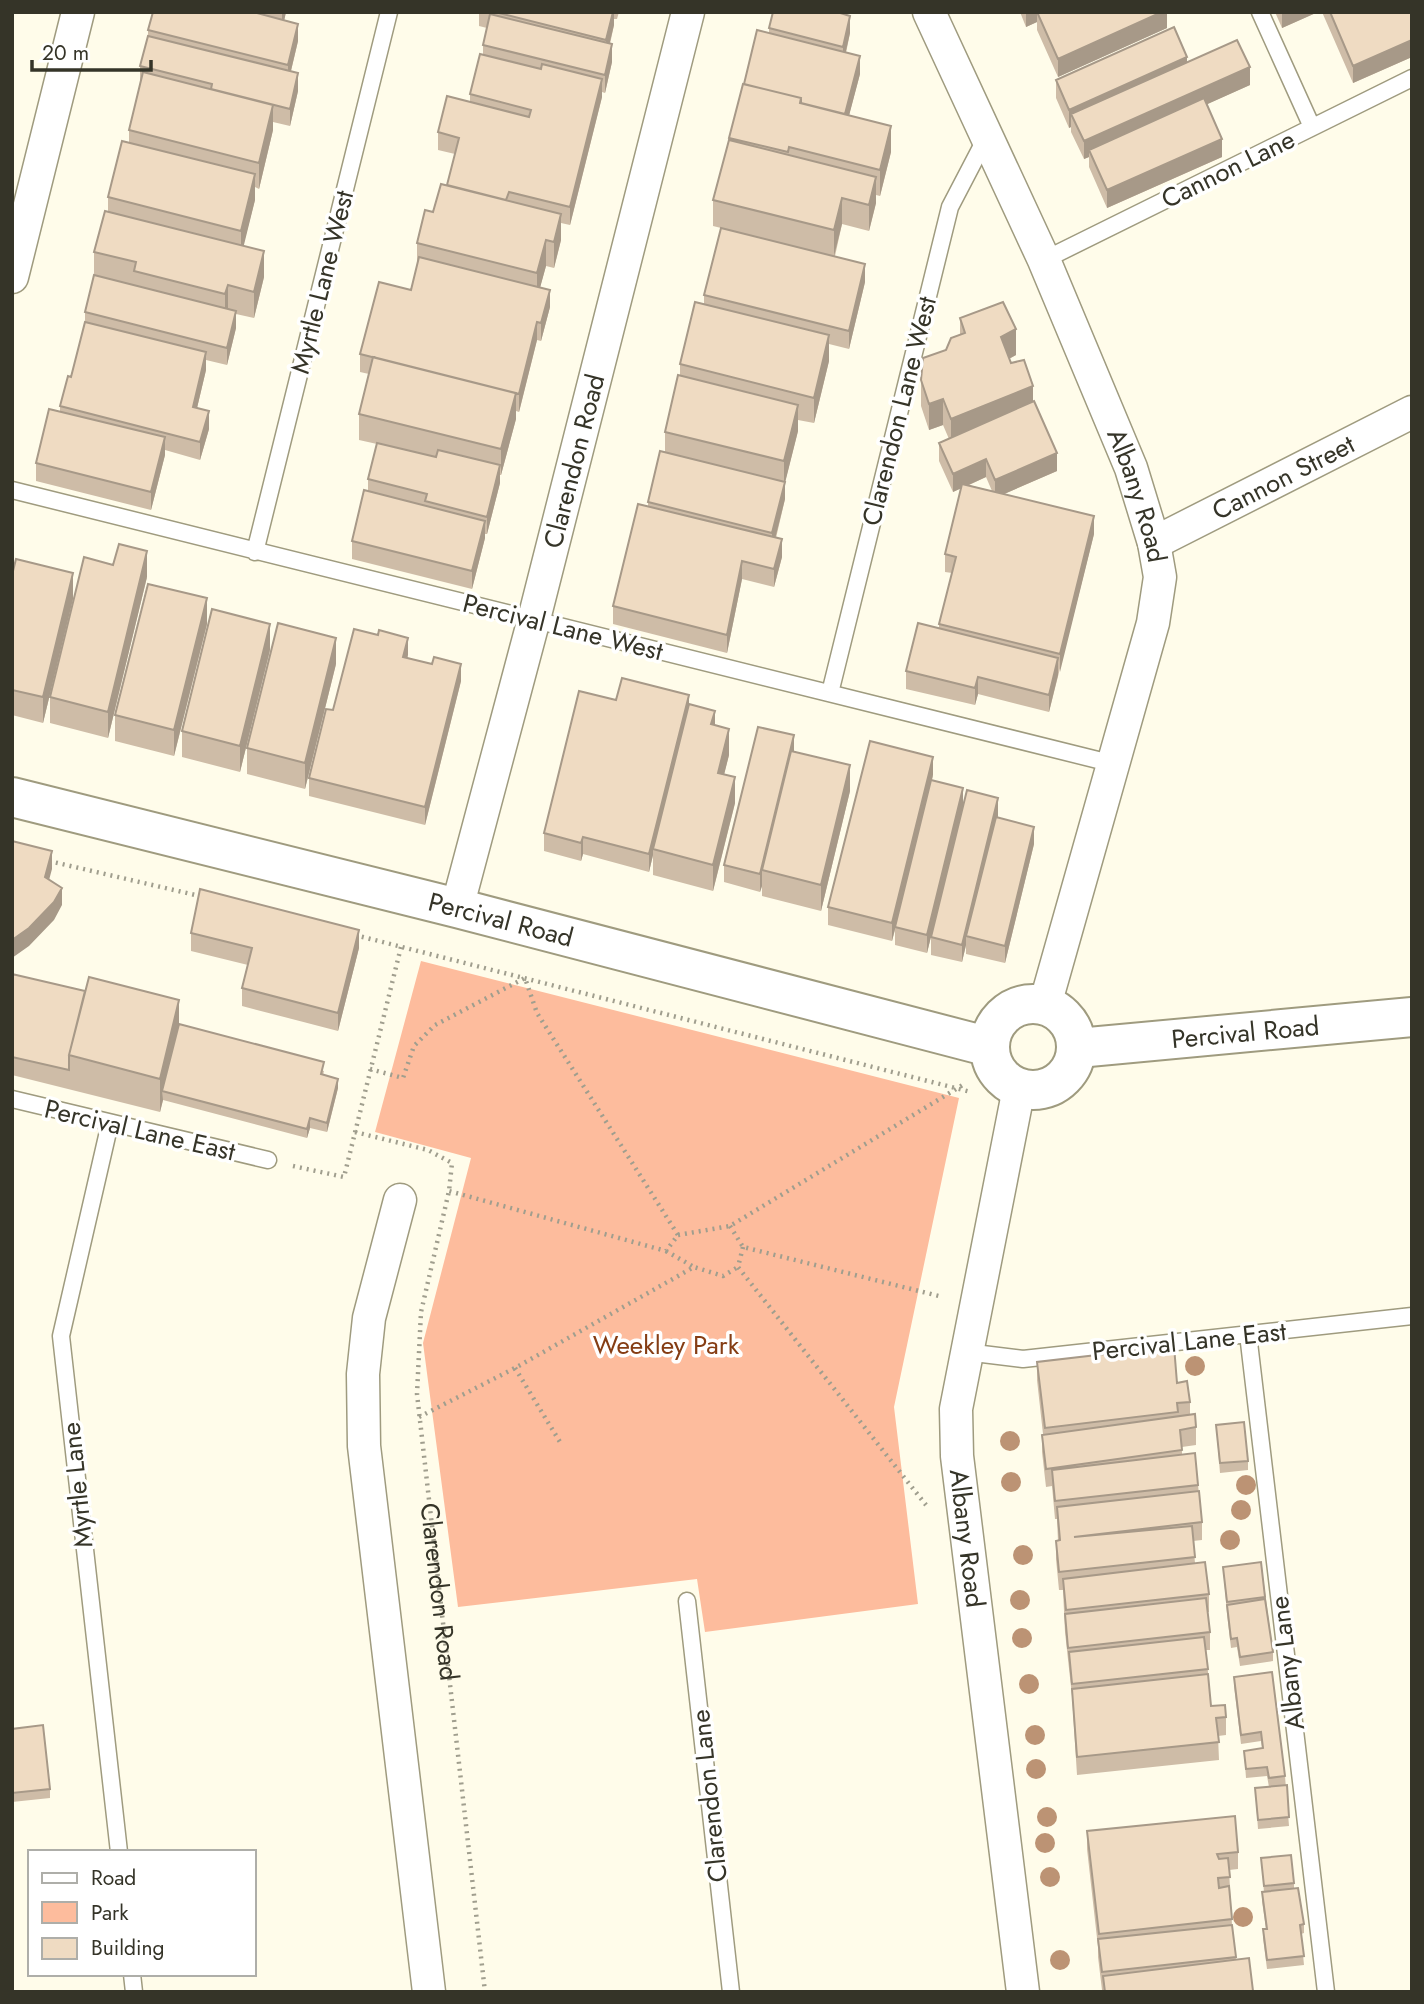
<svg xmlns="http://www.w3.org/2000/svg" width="1424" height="2004" font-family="Jost,sans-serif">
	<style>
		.green { fill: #fdbc9d }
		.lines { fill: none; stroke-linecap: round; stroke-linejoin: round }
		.service-casing { stroke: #9f9b7f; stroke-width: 19 }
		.minor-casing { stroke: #9f9b7f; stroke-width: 35 }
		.tertiary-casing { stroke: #9f9b7f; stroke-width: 42 }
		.path { stroke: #a09e8e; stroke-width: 4.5; stroke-dasharray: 2 5; stroke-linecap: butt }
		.service { stroke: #fff; stroke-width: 16 }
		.minor { stroke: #fff; stroke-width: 32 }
		.tertiary { stroke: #fff; stroke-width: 38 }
		.tree { fill: #bc9374 }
		.wall { fill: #cebca7; fill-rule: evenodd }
		.shaded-wall { fill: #a79988 }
		.building { fill: #efdbc2; stroke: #a79988; stroke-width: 2 }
		.labels { text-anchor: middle; stroke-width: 7; stroke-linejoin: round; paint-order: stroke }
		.street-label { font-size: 26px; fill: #353428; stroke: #fff }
		.park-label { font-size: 26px; fill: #853d14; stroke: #fff }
	</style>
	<rect width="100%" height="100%" fill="#fffcea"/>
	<path class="green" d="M421,961L959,1098L894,1407L918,1604L705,1632L697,1579L458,1607L423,1343L471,1158L375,1132Z"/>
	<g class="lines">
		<g class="service-casing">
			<path id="service" d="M1260,12L1312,127
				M1044,260L1412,78
				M12,490C379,584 747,672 1114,764
				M255,552L389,12
				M830,693L950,207L986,138
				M12,1099L268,1160
				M110,1123L61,1336L119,1852
				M1248,1334L1326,1992
				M966,1352L1023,1359L1412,1316
				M687,1601L731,1992
				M132,1974L134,1992"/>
		</g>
		<g class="minor-casing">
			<g id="minor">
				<path id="s2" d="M929,12L1044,260L1131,468L1154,543L1160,577L1153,623L1045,1005"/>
				<path d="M12,277L78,12"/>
				<path id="s3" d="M1154,543L1412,412"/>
				<path id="s4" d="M457,908L534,619L688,12"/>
				<path id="s5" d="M1019,1088L956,1409L957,1456L1023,1992"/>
				<path d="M400,1200L369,1318L363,1374L364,1446L429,1992"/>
			</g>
		</g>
		<g class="tertiary-casing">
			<g id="tertiary">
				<path id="s6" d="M12,797L457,908L990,1047"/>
				<circle cx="1033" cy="1047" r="43"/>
				<path id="s7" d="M1078,1048L1412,1017"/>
			</g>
		</g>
		<g class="path">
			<path d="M49,861L204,897"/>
			<path d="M355,935L971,1092"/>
			<path d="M370,1069L403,1078L414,1046L435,1025L525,978L537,1013L678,1235L666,1251L449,1191"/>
			<path id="s1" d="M355,1132L428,1150L452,1163L449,1191L421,1312L417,1394L485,1992"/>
			<path d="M293,1166L344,1177L401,947"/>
			<path d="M730,1226L743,1247L943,1297"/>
			<path d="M678,1235L730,1226L966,1083"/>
			<path d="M743,1247L738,1267L926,1505"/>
			<path d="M666,1251L694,1267"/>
			<path d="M515,1368L560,1442"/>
			<path d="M419,1417L515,1368L694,1267L723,1276L738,1267"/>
		</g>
		<use href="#service" class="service"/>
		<use href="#minor" class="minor"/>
		<use href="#tertiary" class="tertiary"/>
	</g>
	<g class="tree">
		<circle cx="1195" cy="1366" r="10"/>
		<circle cx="1010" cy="1441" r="10"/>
		<circle cx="1011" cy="1482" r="10"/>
		<circle cx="1246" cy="1485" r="10"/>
		<circle cx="1241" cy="1510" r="10"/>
		<circle cx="1230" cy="1540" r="10"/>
		<circle cx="1023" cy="1555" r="10"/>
		<circle cx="1020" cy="1600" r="10"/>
		<circle cx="1022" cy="1638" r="10"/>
		<circle cx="1029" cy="1684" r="10"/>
		<circle cx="1035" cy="1735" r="10"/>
		<circle cx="1036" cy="1769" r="10"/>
		<circle cx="1047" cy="1817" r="10"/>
		<circle cx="1045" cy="1843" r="10"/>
		<circle cx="1050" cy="1877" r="10"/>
		<circle cx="1243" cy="1917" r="10"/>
		<circle cx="1060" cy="1960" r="10"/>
	</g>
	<path class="wall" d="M153,12H286L284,20L298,41L291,71L298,91L290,126L273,122V130L259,189L255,187V200L243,246L264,277L254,318L236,314V328L227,365L206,360V370L197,408L209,429L200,460L165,450V455L151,510L36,481V463L60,411V406L71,377L85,323V312L94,275V252L108,212V197L129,143V130L140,84V66L148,36V30Z
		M479,12H619L617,19H614V25L610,44L612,62L605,93L602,92V97L570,225L561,223V240L554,268L546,266L540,287L550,307L541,341L537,340L519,412L516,411V419L501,475H500V483L487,534H485V538L472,589L352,559V541L368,491V479L377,444L359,440V414L369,374L360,372V354L411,290L417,265V243L447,185L455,154L438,150V132L470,102V94L483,55V45L487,28L479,26Z
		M1020,12H1167V28L1058,77L1037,30V22L1026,27Z
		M1275,12H1318L1282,28Z
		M1322,12H1412V57L1353,83Z
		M769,28L850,33L846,53L860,74L849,115L891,152L880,196L876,195V203L869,231L842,224L835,256L865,282L849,349L829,344V361L814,423L798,420V431L785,482V499L776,538L782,557L774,587L742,579L727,653L613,624V606L648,506V502L665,452V432L680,375V364L704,304V295L721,228L713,226V200L744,84L769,33Z
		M1187,62L1250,85L1207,104L1222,157L1107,208L1089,167V157L1084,159L1071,132V127L1069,128L1056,98V80Z
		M960,318L1016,355L1009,359L1011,363L1033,402L1057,471L1004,494L1094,534L1049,712L978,694L975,705L906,689V671L939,628V624L952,573L945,572V554L961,488L953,492L939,461V443L949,439L943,425L929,430L921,406V380L960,334ZM986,477L992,491L969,485Z
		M12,575L73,599L43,723L12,715Z
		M147,577L108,738L50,723V697Z
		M207,624L174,756L115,741V715Z
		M270,650L240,772L182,757V731Z
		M408,655L407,658L461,681L425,825L309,796V778Z
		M336,664L305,789L247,774V748Z
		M689,705L715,725L729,755L724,774L735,803L713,891L653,875V855L649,872L583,854L581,861L544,851V833Z
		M794,751L850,791L821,911L762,896V886L760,892L724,882V865Z
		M933,775L932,780L963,806L927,953L895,945V930L892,941L828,925V907Z
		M998,817L1034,844L1005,963L966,954V945L962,962L931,955V937Z
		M191,933L359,948L338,1031L242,1006V988L248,965L191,951Z
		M12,974L179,1024L324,1071L323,1075L338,1088L327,1132L310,1128L307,1138L163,1100L160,1112L12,1075Z
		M1037,1362L1177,1383L1190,1402V1415L1196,1427V1445L1182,1447V1454L1198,1485L1202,1522V1540L1193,1541L1195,1563L1209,1594V1612H1208L1210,1632V1650H1206L1211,1706L1226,1717V1735L1218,1736L1219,1760L1077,1775L1072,1696L1065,1632L1063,1590H1059L1056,1559V1541H1058L1057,1519H1055L1052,1486L1046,1487L1042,1452V1435L1043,1434L1037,1380Z
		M1216,1425L1248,1461V1470L1220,1473Z
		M1261,1562L1273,1652V1661L1240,1666L1237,1647L1231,1648L1227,1614L1223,1567Z
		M1234,1677L1285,1776L1289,1826L1258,1829L1255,1788L1269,1787L1267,1776L1246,1778L1244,1751L1262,1748L1261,1741L1241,1744L1234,1686Z
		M12,1729L50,1789V1798L12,1802Z
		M1087,1831L1238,1852V1869L1229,1870L1232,1925L1236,1960L1249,1958L1253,1992H1103V1990H1102L1098,1957V1947L1087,1849Z
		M1261,1858L1294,1883V1888L1304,1924V1933L1301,1934L1304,1965L1267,1969L1263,1938V1929H1266L1262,1901V1892H1264Z"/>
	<path class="shaded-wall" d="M282,12H286L282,31Z
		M613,12H614V25L606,58V40Z
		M1026,12H1059H1037V22L1026,27Z
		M1162,12H1167V28L1058,77V59Z
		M1282,12H1318L1282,28Z
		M850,16V33L843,64V47Z
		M298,24V41L288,83V65Z
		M1412,40V57L1353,83V66Z
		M612,44V62L605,93V75Z
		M860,56V74L845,131V114Z
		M1187,57V75L1071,114V127L1069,128V110Z
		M1250,67V85L1092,156L1089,150V157L1084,159V141Z
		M298,73V91L290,126V109Z
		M602,79V97L570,225V207Z
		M273,105V130L259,189V163Z
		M891,126V152L880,196V170Z
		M1222,139V157L1107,208V190Z
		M255,174V200L241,257V231Z
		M876,177V203L869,231V205Z
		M842,198V224L834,256V230Z
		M561,214V240L554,268V242Z
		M546,240V266L537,299V273Z
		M264,251V277L254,318V292Z
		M865,264V282L849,349V331Z
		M228,285V311L225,320V294Z
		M550,290V307L541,341V323Z
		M236,311V328L227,365V348Z
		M537,322V340L519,412V394Z
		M1016,329V355L1001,363V337Z
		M829,335V361L814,423V398Z
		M206,352V370L193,425V407Z
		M1033,386V412L951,445V419Z
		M516,393V419L501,475V449Z
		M943,399V425L929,430V404Z
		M798,405V431L784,487V461Z
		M209,411V429L200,460V442Z
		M165,437V455L151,510V492Z
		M1057,453V471L995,498V480Z
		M986,459V477L953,492V474Z
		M500,465V483L487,534V517Z
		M785,482V499L772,551V533Z
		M1094,516V534L1060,672V654Z
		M485,521V538L472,589V571Z
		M782,539V557L774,587V569Z
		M147,551V577L108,738V712Z
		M742,561V579L727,653V635Z
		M73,573V599L43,723V697Z
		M207,598V624L174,756V730Z
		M270,624V650L240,772V746Z
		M336,638V664L305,789V763Z
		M408,638V655L403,675V657Z
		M1058,658V675L1049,712V695Z
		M461,664V681L425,825V807Z
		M978,677V694L975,705V688Z
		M689,695V713L653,849V855L649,872V854Z
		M715,711V736L711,724Z
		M729,729V755L718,799V773Z
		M794,735V753L762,870V886L760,892V874Z
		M933,757V775L892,941V923Z
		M850,765V791L821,911V885Z
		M735,777V803L713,891V865Z
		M963,788V806L927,953V935Z
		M998,798V816L968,936H966V945L962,962V945Z
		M1034,827V844L1005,963V946Z
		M583,837V854L581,861V843Z
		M52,851V869L45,895V877Z
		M62,888V905L54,920L29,946L12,958V940Z
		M359,930V948L338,1031V1013Z
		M179,1000V1033L162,1091L163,1100L160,1112V1079Z
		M338,1079V1088L327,1132V1123Z
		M310,1118V1128L307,1138V1129Z"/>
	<path class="building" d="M153,12H253L298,24L288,65L148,30Z
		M495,12H613L606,40Z
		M773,12H837L850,16L843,47L769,28Z
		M1037,12H1162L1058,59Z
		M1330,12H1412V40L1353,66Z
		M490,14L612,44L605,75L483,45Z
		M1174,27L1187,57L1069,110L1056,80Z
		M757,30L860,56L845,114L801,103V98L744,84Z
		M148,36L298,73L290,109L211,89L212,84L140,66Z
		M1237,40L1250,67L1084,141L1071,114Z
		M480,54L541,69L542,64L602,79L570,207L509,192L506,200L447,185L459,138L438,132L447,96L529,117L531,110L470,94Z
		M143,72L273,105L259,163L129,130Z
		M743,84L801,98L800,103L891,126L880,170L789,147L788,152L729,138Z
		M1204,98L1222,139L1107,190L1089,150Z
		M729,140L876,177L869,205L842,198L834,230L713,200Z
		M122,141L255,174L241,231L108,197Z
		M441,184L561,214L554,242L546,240L537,273L417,243L425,210L433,212Z
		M105,211L264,251L254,292L228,285L225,294L134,271L136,262L94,252Z
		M721,228L865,264L849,331L704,295Z
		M419,257L550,290L541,323L537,322L519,394L360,354L379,282L411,290Z
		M94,275L236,311L227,348L85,312Z
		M695,302L829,335L814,398L680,364Z
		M1003,302L1016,329L1001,337L1011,363L1024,360L1033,386L951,419L943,399L929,404L921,380L923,358L946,350L951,338L965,333L960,318Z
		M85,322L206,352L193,407L209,411L200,442L60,406L68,376L71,377Z
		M373,357L516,393L501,449L359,414Z
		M678,375L798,405L784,461L665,432Z
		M1034,401L1057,453L995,480L986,459L953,474L939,443Z
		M49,409L165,437L151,492L36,463Z
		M377,443L436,457L438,450L500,465L487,517L425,501L427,494L368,479Z
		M660,451L785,482L772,533L648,502Z
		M962,484L1094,516L1060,654L939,624L956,557L945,554Z
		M364,490L485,521L472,571L352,541Z
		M638,504L782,539L774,569L742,561L727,635L613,606Z
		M119,544L147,551L108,712L50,697L84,557L113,565Z
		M16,559L73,573L43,697L12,690V575Z
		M148,584L207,598L174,730L115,715Z
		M212,609L270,624L240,746L182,731Z
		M278,623L336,638L305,763L247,748Z
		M918,623L1058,658L1049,695L978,677L975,688L906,671Z
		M354,629L378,635L379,630L408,638L403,657L432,664L434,657L461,664L425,807L309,778L326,709L333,710Z
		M622,678L689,695L649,854L583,837L581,843L544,833L579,691L616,700Z
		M689,704L715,711L711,724L729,729L718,773L735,777L713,865L653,849Z
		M758,727L794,735L760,874L724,865Z
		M870,741L933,757L892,923L828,907Z
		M791,751L850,765L821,885L762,870Z
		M931,780L963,788L927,935L895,927Z
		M967,790L998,798L962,945L931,937Z
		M996,817L1034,827L1005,946L966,936Z
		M12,841L52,851L45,877L62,888L54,902L29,928L12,940Z
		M200,889L359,930L338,1013L242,988L252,948L191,933Z
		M12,974L85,991L69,1055V1070L12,1057Z
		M89,977L179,1000L160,1079L69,1055Z
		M179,1024L324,1062L321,1074L338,1079L327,1123L310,1118L307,1129L162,1091Z
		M1174,1346L1177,1383L1187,1381L1190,1402L1177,1403L1178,1412L1045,1428L1037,1362Z
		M1195,1414L1196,1427L1180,1430L1182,1450L1046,1469L1042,1435Z
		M1244,1422L1248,1461L1220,1463L1216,1425Z
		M1195,1453L1198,1485L1055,1501L1052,1470Z
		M1199,1491L1202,1522L1074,1537L1192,1526L1195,1557L1059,1572L1056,1541L1060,1540L1057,1507Z
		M1205,1562L1209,1594L1066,1610L1063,1579Z
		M1261,1562L1265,1597L1227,1602L1223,1567Z
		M1206,1598L1210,1632L1068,1648L1065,1614Z
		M1265,1599L1273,1652L1240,1657L1237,1638L1231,1639L1227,1605Z
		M1204,1637L1208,1669L1072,1684L1069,1652Z
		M1272,1672L1285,1776L1269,1778L1267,1767L1246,1769L1244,1751L1263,1748L1261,1732L1241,1735L1234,1677Z
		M1208,1674L1211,1706L1225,1705L1226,1717L1216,1718L1219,1742L1077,1757L1072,1689Z
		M43,1725L50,1789L12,1793V1729Z
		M1287,1785L1289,1817L1258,1820L1255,1788Z
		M1235,1816L1238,1852L1217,1854L1219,1859L1228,1858L1230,1877L1218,1878L1219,1888L1229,1886L1232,1919L1099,1934L1087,1831Z
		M1291,1855L1294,1883L1264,1886L1261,1858Z
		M1298,1888L1304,1924L1300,1925L1304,1956L1267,1960L1263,1929H1267L1262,1892Z
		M1232,1925L1236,1957L1102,1972L1098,1939Z
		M1249,1958L1253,1991L1245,1992H1105L1103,1976Z"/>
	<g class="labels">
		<g class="street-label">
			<text transform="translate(1228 169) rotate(-26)" y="9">Cannon Lane</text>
			<text transform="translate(322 282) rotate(-76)" y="9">Myrtle Lane West</text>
			<text transform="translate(899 411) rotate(-76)" y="9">Clarendon Lane West</text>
			<text dy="9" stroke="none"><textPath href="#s4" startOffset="462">Clarendon Road</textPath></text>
			<text dy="9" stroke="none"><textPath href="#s3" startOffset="145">Cannon Street</textPath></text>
			<text dy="9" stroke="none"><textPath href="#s2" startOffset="527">Albany Road</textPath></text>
			<text transform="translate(563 627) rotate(14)" y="9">Percival Lane West</text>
			<text dy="9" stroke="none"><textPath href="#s6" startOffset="504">Percival Road</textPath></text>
			<text dy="9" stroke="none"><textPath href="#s7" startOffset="168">Percival Road</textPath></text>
			<text transform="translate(140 1130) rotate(13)" y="9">Percival Lane East</text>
			<text transform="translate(1189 1341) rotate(-6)" y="9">Percival Lane East</text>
			<text transform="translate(77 1485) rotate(-96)" y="9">Myrtle Lane</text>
			<text dy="9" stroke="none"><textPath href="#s5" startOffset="457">Albany Road</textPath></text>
			<text dy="9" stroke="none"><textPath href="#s1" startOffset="536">Clarendon Road</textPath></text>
			<text transform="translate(1287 1663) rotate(-97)" y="9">Albany Lane</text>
			<text transform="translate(709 1796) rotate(-96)" y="9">Clarendon Lane</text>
		</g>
		<g class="park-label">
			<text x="666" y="1354">Weekley Park</text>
		</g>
	</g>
	<rect width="1424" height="2004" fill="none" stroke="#353428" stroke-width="28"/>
	<rect x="28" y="1850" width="228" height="126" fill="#ffffff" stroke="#aeaea9" stroke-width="2"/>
	<rect x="42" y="1873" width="35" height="10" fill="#ffffff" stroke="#aeaea9" stroke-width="2"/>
	<text x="91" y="1885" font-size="21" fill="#353428">Road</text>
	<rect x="42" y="1902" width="35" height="21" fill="#fdbc9d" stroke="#aeaea9" stroke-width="2"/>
	<text x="91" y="1920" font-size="21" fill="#353428">Park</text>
	<rect x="42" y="1938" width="35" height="21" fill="#efdbc2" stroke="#aeaea9" stroke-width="2"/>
	<text x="91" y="1955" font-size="21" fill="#353428">Building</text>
	<path d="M32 60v10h119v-10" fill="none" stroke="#353428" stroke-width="3.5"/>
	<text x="42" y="60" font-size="21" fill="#353428" stroke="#ffffff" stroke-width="5" paint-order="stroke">20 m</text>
</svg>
